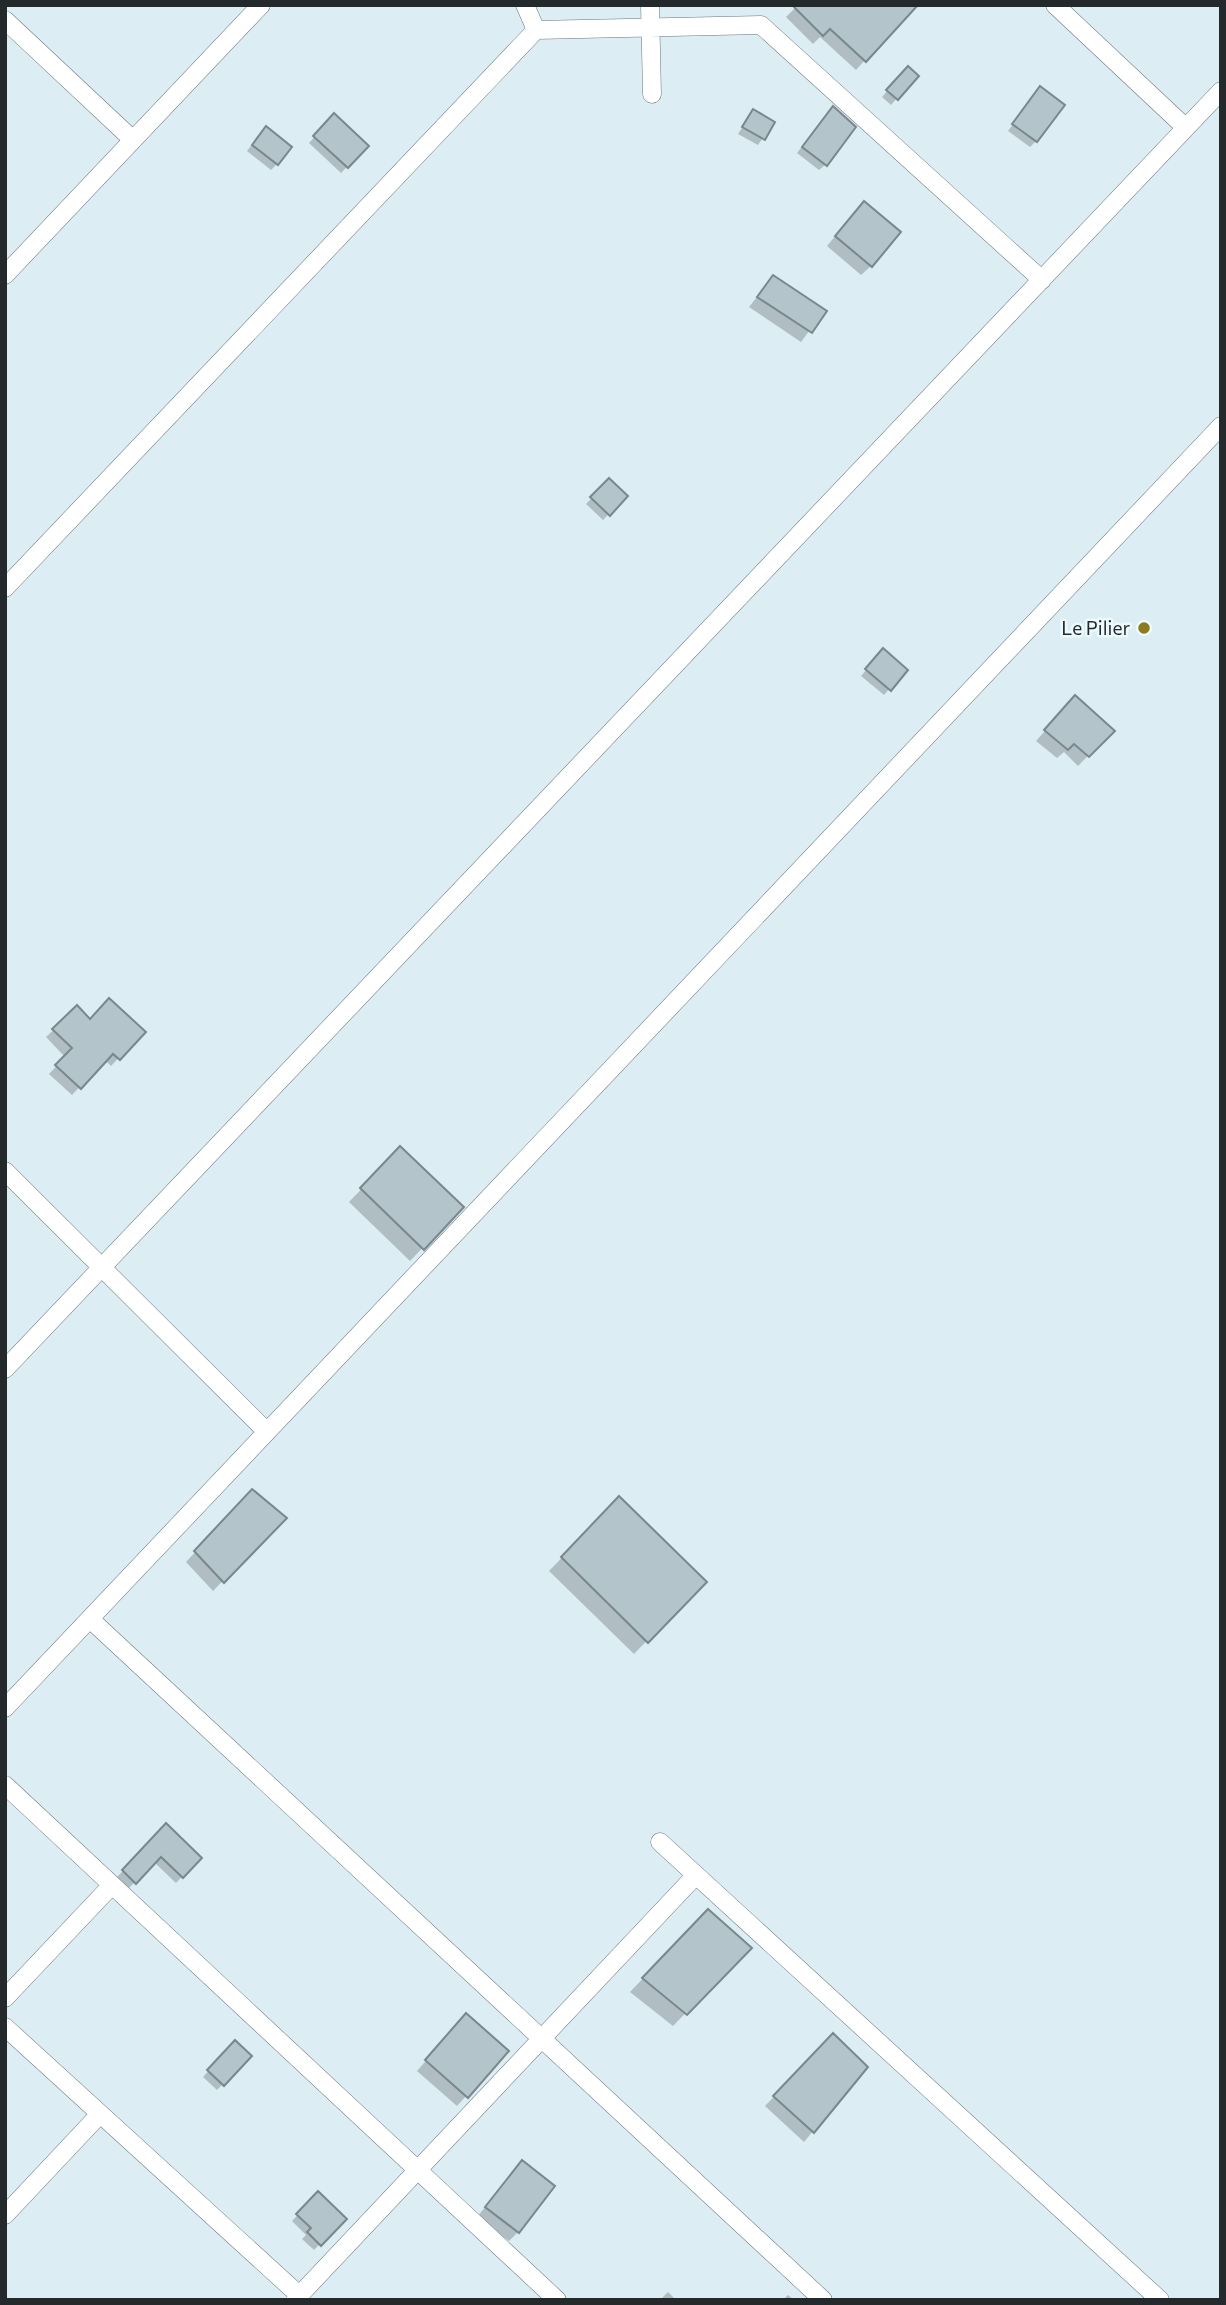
<svg xmlns="http://www.w3.org/2000/svg" width="1226" height="2305" font-family="Commissioner,sans-serif">
	<style>
		.shadow { fill: #0003 }
		.building { fill: #b3c4ca; stroke: #78888d; stroke-width: 2 }
		.lines { fill: none; stroke-linecap: round; stroke-linejoin: round }
		.street-casing { stroke: #68777d; stroke-width: 19 }
		.street { stroke: #fff; stroke-width: 18 }
		.poi-dot { fill: #8e7a1f; stroke: #ecfafe; stroke-width: 2.5 }
		.labels { text-anchor: middle; stroke-width: 5; stroke-linejoin: round; paint-order: stroke }
		.poi-label { font-size: 19px; fill: #242a2c; stroke: #ecfafe; text-anchor: end }
	</style>
	<rect width="100%" height="100%" fill="#dcedf3"/>
	<path class="shadow" d="M798,5H915L856,70L820,37L813,44L786,17Z
		M902,74L916,76L891,105L882,97Z
		M1040,88L1036,141L1030,147L1008,131Z
		M753,111L773,123L758,145L738,134Z
		M827,114L825,165L819,170L797,153Z
		M334,115L367,146L341,173L309,143Z
		M260,134L277,164L271,170L247,151Z
		M855,212L871,266L861,275L827,246Z
		M773,277L824,311L801,342L749,307Z
		M609,480L626,496L603,520L586,504Z
		M877,657L889,689L884,695L861,676Z
		M1066,707L1112,731L1078,766L1064,752L1057,758L1036,741Z
		M77,1008L90,1021L143,1032L111,1066L105,1060L72,1095L49,1074L65,1057L46,1037Z
		M400,1149L462,1207L410,1261L349,1202Z
		M619,1499L704,1582L634,1654L549,1571Z
		M243,1501L284,1518L213,1591L186,1562Z
		M166,1826L200,1858L176,1883L154,1862L129,1888L117,1877Z
		M695,1924L749,1948L673,2026L630,1992Z
		M457,2025L506,2051L457,2106L417,2071Z
		M833,2036L866,2067L804,2142L765,2106Z
		M235,2042L250,2056L217,2090L203,2077Z
		M522,2162L518,2232L509,2241L477,2217Z
		M318,2194L344,2219L314,2250L302,2239L306,2235L292,2221Z
		M668,2292L676,2300H660Z
		M788,2295L794,2300H783Z"/>
	<path class="building" d="M792,5H918L866,62L830,29L823,36Z
		M908,66L919,76L898,100L886,90Z
		M1040,86L1065,105L1037,142L1012,124Z
		M833,106L856,127L827,166L802,147Z
		M753,109L775,122L765,140L742,127Z
		M334,113L369,146L348,168L313,136Z
		M266,126L292,147L278,165L252,145Z
		M864,201L901,232L872,267L835,236Z
		M773,275L827,311L812,333L757,297Z
		M609,478L628,496L610,516L590,497Z
		M883,648L908,670L891,691L865,669Z
		M1075,695L1115,731L1089,757L1074,744L1068,750L1044,730Z
		M109,998L146,1032L120,1060L113,1054L81,1089L55,1065L72,1048L52,1029L77,1005L90,1019Z
		M400,1146L464,1207L424,1250L360,1188Z
		M252,1489L287,1518L224,1583L194,1551Z
		M619,1496L707,1582L648,1643L561,1557Z
		M166,1823L202,1858L183,1878L161,1857L136,1884L122,1870Z
		M708,1909L752,1948L687,2015L642,1978Z
		M466,2013L509,2051L468,2098L425,2060Z
		M833,2033L868,2067L814,2133L773,2096Z
		M235,2040L252,2056L224,2086L207,2070Z
		M522,2160L555,2186L519,2233L485,2207Z
		M318,2191L347,2219L321,2246L307,2232L311,2228L296,2214Z"/>
	<g class="lines">
		<g class="street-casing">
			<path id="street" d="M525,5L536,30
				M650,5L652,94
				M1055,5L1186,128
				M5,20L133,140
				M5,275L261,5
				M5,588L536,30L761,25L1042,280
				M5,1171L267,1432
				M5,1369L1221,91
				M90,1619L823,2300
				M5,1708L1221,426
				M5,1785L557,2300
				M660,1842L1160,2300
				M5,1998L112,1885
				M5,2027L299,2295
				M5,2215L100,2114
				M295,2300L696,1875"/>
		</g>
		<use href="#street" class="street"/>
	</g>
	<circle class="poi-dot" cx="1144" cy="628" r="7"/>
	<g class="labels">
		<g class="poi-label">
			<text x="1130" y="635">Le Pilier</text>
		</g>
	</g>
	<rect width="1226" height="2305" fill="none" stroke="#242a2c" stroke-width="14"/>
</svg>
